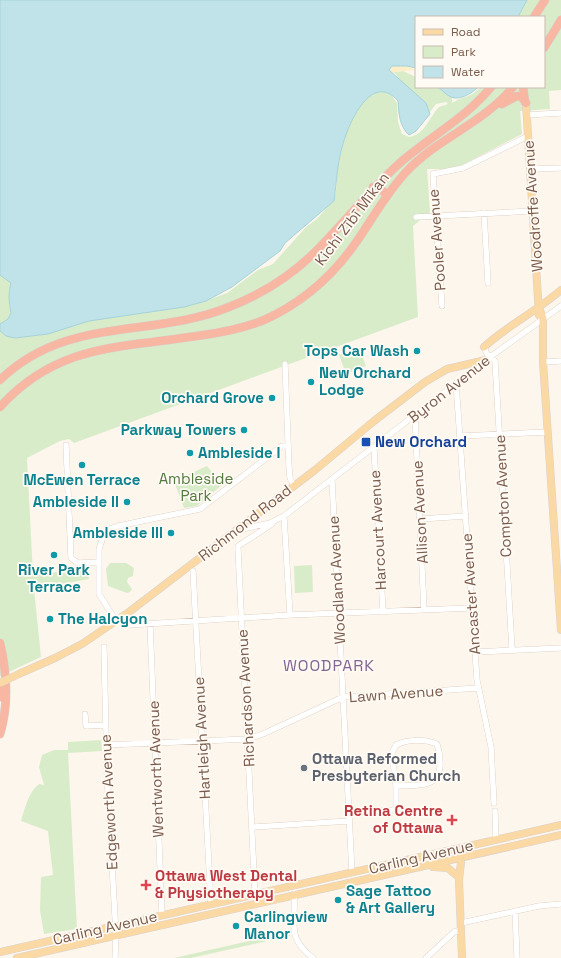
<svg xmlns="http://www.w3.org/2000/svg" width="561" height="958" font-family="'Space Grotesk',sans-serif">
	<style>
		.green { fill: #d8ecc9 }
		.sand { fill: #fcefc7 }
		.water { fill: #bfe3e8; stroke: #a5d3da }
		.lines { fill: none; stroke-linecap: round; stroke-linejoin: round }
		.minor-casing { stroke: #d1beb0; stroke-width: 6 }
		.major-casing { stroke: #dad1cd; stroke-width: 8 }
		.highway-casing { stroke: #dad1cd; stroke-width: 9 }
		.minor { stroke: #fff; stroke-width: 5.5 }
		.major { stroke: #fbd9a5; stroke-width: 7 }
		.highway { stroke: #f7b7a3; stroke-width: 8 }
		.major-bridge-casing { stroke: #dad1cd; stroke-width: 8; stroke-linecap: butt }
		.major-bridge { stroke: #fbd9a5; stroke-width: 7 }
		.culture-dot { fill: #0f9aa8; stroke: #fffaf3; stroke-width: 1.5 }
		.transit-dot { fill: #1a4fb4; stroke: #fffaf3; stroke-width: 1.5 }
		.worship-dot { fill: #6b7280; stroke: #fffaf3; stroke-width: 1.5 }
		.health-dot { fill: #e0444e; stroke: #fffaf3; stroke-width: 1.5 }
		.labels { text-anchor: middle; stroke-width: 3.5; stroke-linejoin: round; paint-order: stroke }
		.street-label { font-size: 15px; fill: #7a5c4d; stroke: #fffaf3 }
		.culture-label { font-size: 15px; font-weight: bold; fill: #0d838f; stroke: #fffaf3; text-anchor: end }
		.transit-label { font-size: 15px; font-weight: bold; fill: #164399; stroke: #fffaf3; text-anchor: start }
		.park-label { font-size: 15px; fill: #537a41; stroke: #fffaf3 }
		.worship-label { font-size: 15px; font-weight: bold; fill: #5b616d; stroke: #fffaf3; text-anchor: start }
		.health-label { font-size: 15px; font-weight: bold; fill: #be3a42; stroke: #fffaf3; text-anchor: end }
		.neighbourhood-label { font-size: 16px; letter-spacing: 1px; fill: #846695; stroke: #fffaf3 }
	</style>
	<rect width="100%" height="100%" fill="#fdf6ec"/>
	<path class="green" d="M527,0H561V90L549,91L550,109L520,111L522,134L460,166L452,169H427L430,212L413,226L418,317L74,443L69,439L60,441L27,458L33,576L87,567L89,579L34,589L41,657L0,676V331L6,336L15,338L48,334L84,321L202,302L227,293L258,270L273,264L306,227L317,219L330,204L336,192L337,170L345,130L365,99L377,92H387L392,96L397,103L398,122L402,134L409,137C425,135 429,117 439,107L448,104L446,102L436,104L416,131L409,135C399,126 398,113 398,101L391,93L400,80L394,72L403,71L416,77V87H438L452,98V103C465,95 469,99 481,87H544V17H518Z
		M0,275L11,283C8,294 9,302 11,313L8,319L0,324Z
		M359,347L366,366L346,374L339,355Z
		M207,466L222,485L197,506L184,508L174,481Z
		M110,563H126L134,568L133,576L128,578L127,582L132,589L130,592L127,593L108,586L106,569Z
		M312,565L313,592L295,593L294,566Z
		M101,740L102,751L68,753L77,929L44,934L40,910L41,877L53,875L48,831L21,821C25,809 28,792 39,784L44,785L39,767L42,755L54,750H68V742Z
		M289,932L290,936L191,958H174Z"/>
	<path class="sand" d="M397,65L407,66L416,70L394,72V75L389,70L392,66Z"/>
	<path class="water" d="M0,0H527L518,17H416V68L407,66H392L389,70L426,103L430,114L416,131L409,135C399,126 399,113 398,101C372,71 349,122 343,144C338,158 336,185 334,201L285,243L280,251L232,287L206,301L184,307L89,321L48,334L15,338L6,336L0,331V324L8,319L11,313C9,302 8,295 11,283L0,275Z
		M438,87H478C473,93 459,101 451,97C446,95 442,90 438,87Z"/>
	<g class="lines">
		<g class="minor-casing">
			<path id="minor" d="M527,115L561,113
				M531,169L561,168
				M484,213L488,283
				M416,217L533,211
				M442,306L433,174L463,168L528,136
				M484,347L487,354L495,361L512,649
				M543,362L561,361
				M285,364L289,467L290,478L294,486
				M456,383L477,680L491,747L494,803
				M415,415L424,610
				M461,436L548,432
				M66,445L71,558L78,563L99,562
				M374,448L383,612
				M332,480L352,873
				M284,516L290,615
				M420,519L466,516
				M238,530L270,523L284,516L490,357L561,306
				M193,571L211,904
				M116,621L99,594V549L104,534L109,529L118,526L200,509L282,446H288
				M150,624L162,915
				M129,625L290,615L472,608
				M104,647L107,775L116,935L115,958
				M475,652L561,648
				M85,714L86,726L105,725
				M106,745L248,739L263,734L343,697L478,688
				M495,811L496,840
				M349,812L393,810L396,807V786L392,753L396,745C408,739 424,739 437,744C439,750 440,756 440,762C442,789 416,785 396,786
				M253,827L349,821
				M255,894L238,549V546L272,524
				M294,894C296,925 286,937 313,958
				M515,911L517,958
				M461,923L539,906L561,904
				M426,958L454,932L461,930"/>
		</g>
		<g class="major-casing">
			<path id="major" d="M526,103L539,315
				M540,310L543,319V362L561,630
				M484,347C508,325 537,311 561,290
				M21,673L55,658L82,644L129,612L315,470L374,421L425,382L447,369L486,360
				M458,853L461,862L459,880L462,958
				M433,867L448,868L456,875
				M0,952L561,825
				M17,958L561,835"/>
		</g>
		<g class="highway-casing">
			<path id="highway" d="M534,17L545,0
				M544,48L561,20
				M523,87L525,102
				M502,104L517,96L522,97L526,103
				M373,187H377L388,195
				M0,380C67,315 150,339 229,307C260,295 289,277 313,254C344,224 369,190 401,162C431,136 466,118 491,87
				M0,407C57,344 119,348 197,336C220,333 242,329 264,320C302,303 333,276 357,241C373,218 387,192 407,171C438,138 484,123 513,87
				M0,643C7,673 9,704 0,734
				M0,689V697"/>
		</g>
		<use href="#minor" class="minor"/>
		<use href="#major" class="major"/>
		<use href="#highway" class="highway"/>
		<g class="major-bridge-casing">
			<path id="major-bridge" d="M0,683L21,673"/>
		</g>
		<use href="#major-bridge" class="major-bridge"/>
	</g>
	<g class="culture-dot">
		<circle cx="417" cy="351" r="4"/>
		<circle cx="311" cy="382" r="4"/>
		<circle cx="272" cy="398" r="4"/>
		<circle cx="244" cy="430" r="4"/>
		<circle cx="190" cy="453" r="4"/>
		<circle cx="82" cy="465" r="4"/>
		<circle cx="127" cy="502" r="4"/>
		<circle cx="171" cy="533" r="4"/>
		<circle cx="54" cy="555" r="4"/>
		<circle cx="50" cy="619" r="4"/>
		<circle cx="338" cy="900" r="4"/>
		<circle cx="236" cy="926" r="4"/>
	</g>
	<rect class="transit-dot" x="361" y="437" width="10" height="10" rx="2"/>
	<circle class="worship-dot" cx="304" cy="768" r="4"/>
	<g class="health-dot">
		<path d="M450 814h4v4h4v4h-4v4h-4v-4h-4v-4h4z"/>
		<path d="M144 879h4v4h4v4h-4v4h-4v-4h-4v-4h4z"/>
	</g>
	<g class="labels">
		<g class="street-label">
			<text transform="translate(533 206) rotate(-94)" y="5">Woodroffe Avenue</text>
			<text transform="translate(352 219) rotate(-53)" y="5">Kichi Zībī Mīkan</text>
			<text transform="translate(437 240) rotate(-94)" y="5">Pooler Avenue</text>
			<text transform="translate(449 389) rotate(-38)" y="5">Byron Avenue</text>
			<text transform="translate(503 496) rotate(-93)" y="5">Compton Avenue</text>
			<text transform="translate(420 512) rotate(-93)" y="5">Allison Avenue</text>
			<text transform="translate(245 523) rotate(-38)" y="5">Richmond Road</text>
			<text transform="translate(378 530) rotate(-93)" y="5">Harcourt Avenue</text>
			<text transform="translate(337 580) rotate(-93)" y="5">Woodland Avenue</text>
			<text transform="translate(471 594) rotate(-94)" y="5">Ancaster Avenue</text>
			<text transform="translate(396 694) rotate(-4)" y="5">Lawn Avenue</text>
			<text transform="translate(246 698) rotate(-93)" y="5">Richardson Avenue</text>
			<text transform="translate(202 738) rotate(-93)" y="5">Hartleigh Avenue</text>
			<text transform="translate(156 769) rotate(-92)" y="5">Wentworth Avenue</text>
			<text transform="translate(109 802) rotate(-93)" y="5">Edgeworth Avenue</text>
			<text transform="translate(421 857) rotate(-13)" y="5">Carling Avenue</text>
			<text transform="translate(105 928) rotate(-13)" y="5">Carling Avenue</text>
		</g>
		<g class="culture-label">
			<text x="409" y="356">Tops Car Wash</text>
			<text x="319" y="378" text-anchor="start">New Orchard<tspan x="319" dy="17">Lodge</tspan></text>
			<text x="264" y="403">Orchard Grove</text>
			<text x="236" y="435">Parkway Towers</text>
			<text x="198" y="458" text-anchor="start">Ambleside I</text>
			<text x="82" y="485" text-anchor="middle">McEwen Terrace</text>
			<text x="119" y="507">Ambleside II</text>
			<text x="163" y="538">Ambleside III</text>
			<text x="54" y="575" text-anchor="middle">River Park<tspan x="54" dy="17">Terrace</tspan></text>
			<text x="58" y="624" text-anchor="start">The Halcyon</text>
			<text x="346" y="896" text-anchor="start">Sage Tattoo<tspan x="346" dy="17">&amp; Art Gallery</tspan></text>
			<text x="244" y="922" text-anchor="start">Carlingview<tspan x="244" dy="17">Manor</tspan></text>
		</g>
		<g class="transit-label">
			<text x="375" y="447">New Orchard</text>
		</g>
		<g class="park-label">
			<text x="196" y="484">Ambleside<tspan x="196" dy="17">Park</tspan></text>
		</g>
		<g class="worship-label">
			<text x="312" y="764">Ottawa Reformed<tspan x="312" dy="17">Presbyterian Church</tspan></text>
		</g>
		<g class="health-label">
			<text x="443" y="816">Retina Centre<tspan x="443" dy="17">of Ottawa</tspan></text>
			<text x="155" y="881" text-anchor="start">Ottawa West Dental<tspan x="155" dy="17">&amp; Physiotherapy</tspan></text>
		</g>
		<g class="neighbourhood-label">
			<text x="329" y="671">WOODPARK</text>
		</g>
	</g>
	<rect x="415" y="16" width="130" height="72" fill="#fffaf3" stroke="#cabbb1"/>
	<rect x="423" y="29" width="20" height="6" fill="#fbd9a5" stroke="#cabbb1"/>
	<text x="451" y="36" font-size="12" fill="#7a5c4d">Road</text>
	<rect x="423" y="46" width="20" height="12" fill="#d8ecc9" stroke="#cabbb1"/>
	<text x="451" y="56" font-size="12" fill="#7a5c4d">Park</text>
	<rect x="423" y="66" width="20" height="12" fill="#bfe3e8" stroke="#cabbb1"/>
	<text x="451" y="76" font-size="12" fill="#7a5c4d">Water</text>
</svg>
